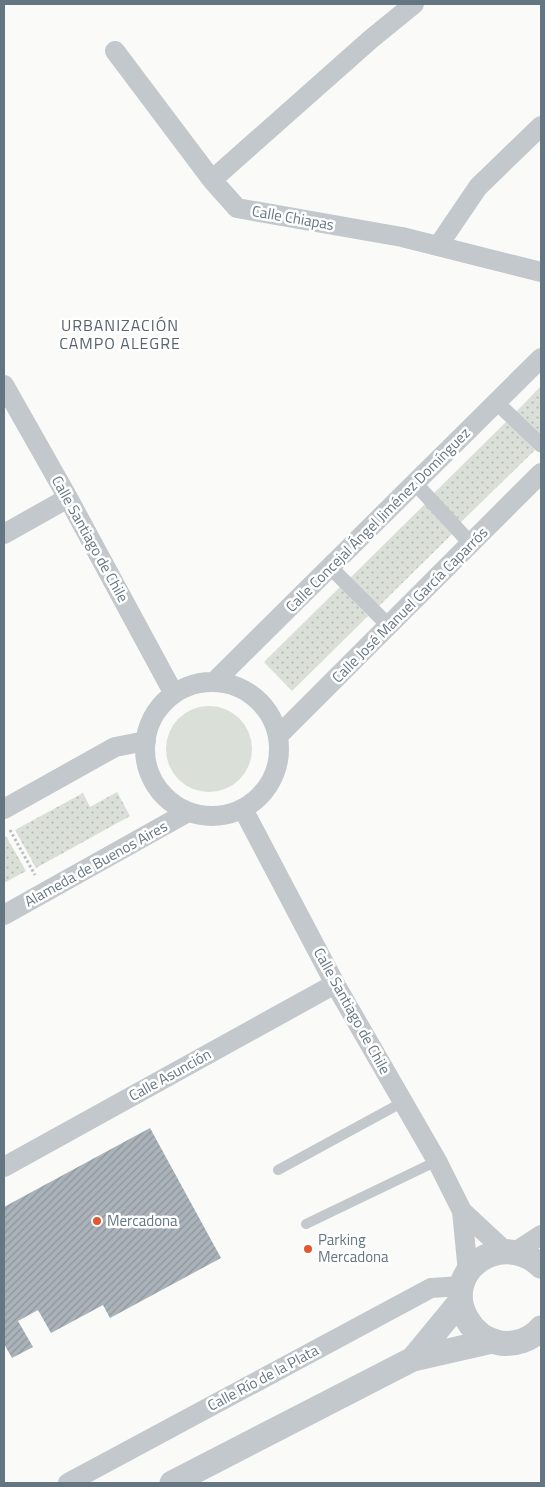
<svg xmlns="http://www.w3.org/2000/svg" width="545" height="1487" font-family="'Titillium Web',sans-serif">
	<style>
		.green { fill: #dadfd7 }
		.park { fill: url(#park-dots) }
		.building { fill: url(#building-hatch) }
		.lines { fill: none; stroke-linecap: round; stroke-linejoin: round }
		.path { stroke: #bbbfc2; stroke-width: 3; stroke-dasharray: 2.5 2.5; stroke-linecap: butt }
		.service { stroke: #c3c8cc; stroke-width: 10 }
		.pedestrian { stroke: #c3c8cc; stroke-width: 15 }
		.minor { stroke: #c3c8cc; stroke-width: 20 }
		.tertiary { stroke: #c3c8cc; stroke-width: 25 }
		.poi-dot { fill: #e4572e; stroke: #fff; stroke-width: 2 }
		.labels { text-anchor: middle; stroke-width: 5; stroke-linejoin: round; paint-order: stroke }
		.street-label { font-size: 15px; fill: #657683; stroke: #fff }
		.poi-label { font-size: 15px; fill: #657683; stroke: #fff; text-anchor: start }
		.neighbourhood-label { font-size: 16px; letter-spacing: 1px; fill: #57646e; stroke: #fff }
	</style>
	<defs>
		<pattern id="park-dots" width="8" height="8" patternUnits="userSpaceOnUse" patternTransform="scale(1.25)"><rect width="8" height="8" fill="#dadfd7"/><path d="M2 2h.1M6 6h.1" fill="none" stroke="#b4b9b4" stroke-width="1.8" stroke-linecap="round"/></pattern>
		<pattern id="building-hatch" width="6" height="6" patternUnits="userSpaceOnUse" patternTransform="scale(1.25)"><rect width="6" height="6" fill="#aab3b9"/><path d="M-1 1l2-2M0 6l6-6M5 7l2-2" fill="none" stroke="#8e969c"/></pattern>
	</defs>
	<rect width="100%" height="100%" fill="#fafaf8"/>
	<path class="green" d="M166 749a43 43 0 1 1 86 0a43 43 0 1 1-86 0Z"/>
	<path class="park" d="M541,386V436L516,412Z
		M507,421L535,450L459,524L431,496Z
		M425,504L453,533L376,609L348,580Z
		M340,587L368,616L292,691L264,662Z
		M117,792L130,816L36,868L15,830L83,793L90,807Z
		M6,836L26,871L4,883V838Z"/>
	<path class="building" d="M150,1128L221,1258L110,1318L103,1305L51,1333L38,1310L18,1321L33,1347L12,1358L4,1344V1207Z"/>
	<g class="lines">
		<path class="path" d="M10,830L35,875"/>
		<path class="service" d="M278,1170L403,1102
			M306,1224L437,1161"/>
		<path class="pedestrian" d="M496,402L541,445
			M415,483L471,544
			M330,567L389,626"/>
		<path class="minor" d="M115,51L212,180L237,208L402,237L541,272
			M212,180L371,39L414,4
			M438,246L478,187L541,126
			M4,385L68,498L174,694
			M4,534L68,498
			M214,682L541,358
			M145 749a67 67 0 1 1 134 0a67 67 0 1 1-134 0Z
			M278,736L541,473
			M4,809L115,747L146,741
			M243,809L335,984L437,1161L462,1211L505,1251
			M4,915L188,812
			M4,1167L335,984
			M462,1211L468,1272
			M515,1252L541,1235
			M68,1483L431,1288L462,1286"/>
		<path class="tertiary" d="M541,1266C500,1228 440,1273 467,1319C474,1332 485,1340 500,1343C515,1345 531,1340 541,1328
			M413,1359L460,1302
			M172,1483L413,1359L492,1341"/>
	</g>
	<g class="poi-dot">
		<circle cx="97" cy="1221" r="5"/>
		<circle cx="308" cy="1249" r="5"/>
	</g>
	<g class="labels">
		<g class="street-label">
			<text transform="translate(293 218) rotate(10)" y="5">Calle Chiapas</text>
			<text transform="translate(378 520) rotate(-45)" y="5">Calle Concejal Ángel Jiménez Domínguez</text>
			<text transform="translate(90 539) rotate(61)" y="5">Calle Santiago de Chile</text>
			<text transform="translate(410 605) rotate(-45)" y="5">Calle José Manuel García Caparrós</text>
			<text transform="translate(96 864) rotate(-29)" y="5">Alameda de Buenos Aires</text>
			<text transform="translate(352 1011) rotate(61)" y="5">Calle Santiago de Chile</text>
			<text transform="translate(170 1075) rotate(-29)" y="5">Calle Asunción</text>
			<text transform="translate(263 1378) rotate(-28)" y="5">Calle Río de la Plata</text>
		</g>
		<g class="poi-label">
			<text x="107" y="1226">Mercadona</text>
			<text x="318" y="1245">Parking<tspan x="318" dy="17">Mercadona</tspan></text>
		</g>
		<g class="neighbourhood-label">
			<text x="120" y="331">URBANIZACIÓN<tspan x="120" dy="18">CAMPO ALEGRE</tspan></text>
		</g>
	</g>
	<rect width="545" height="1487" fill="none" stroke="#657683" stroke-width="10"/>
</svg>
